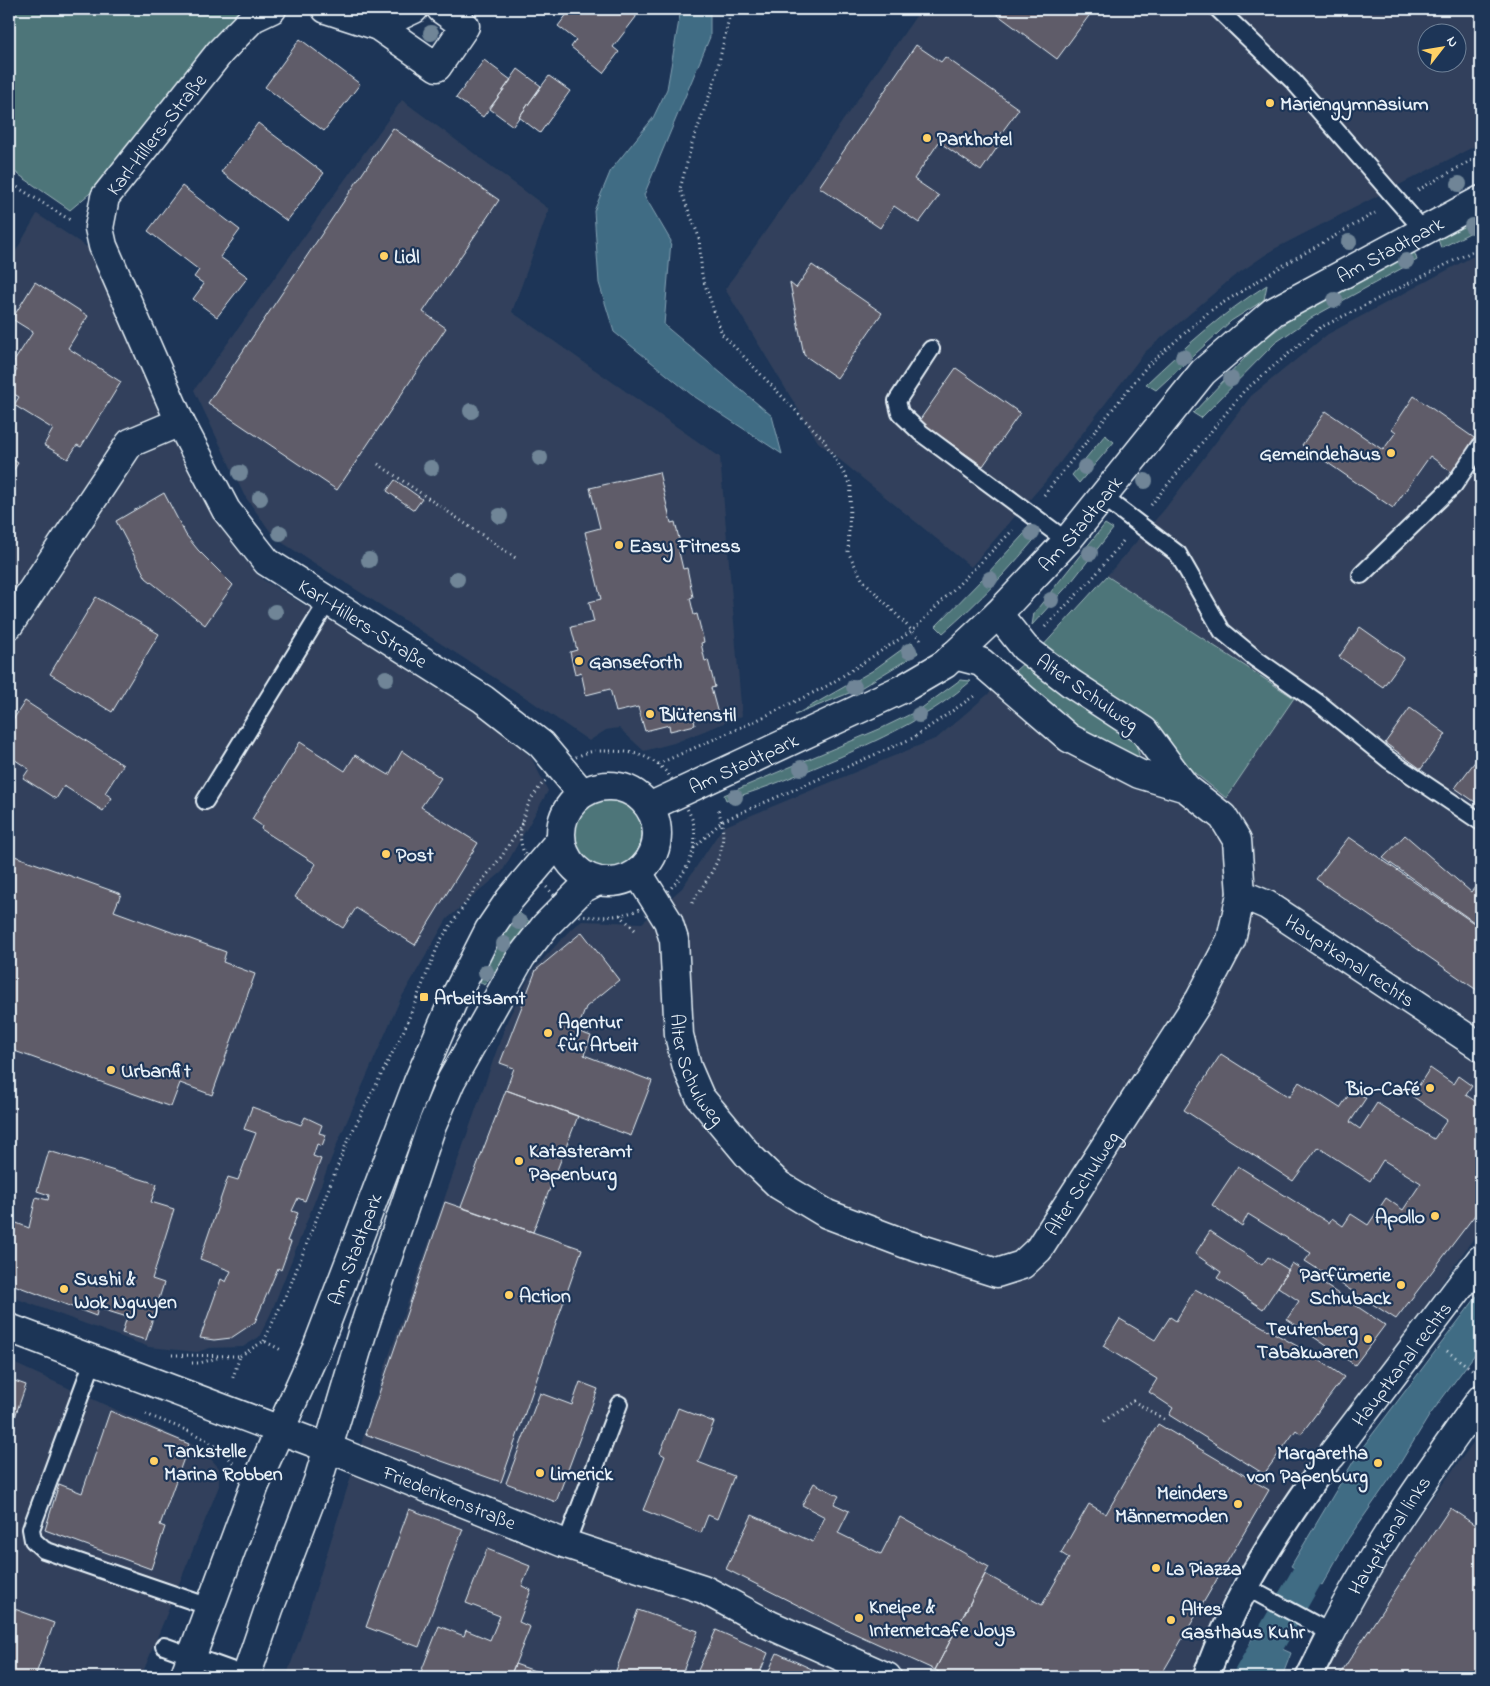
<svg xmlns="http://www.w3.org/2000/svg" width="1490" height="1686" font-family="'Indie Flower',sans-serif">
	<style>
		.built { fill: #30415c; fill-rule: evenodd }
		.green { fill: #4e7579; stroke: #9bb3b8 }
		.water { fill: #406c84; stroke: #83a1b2 }
		.lines { fill: none; stroke-linecap: round; stroke-linejoin: round }
		.canal { stroke: #406c84; stroke-width: 32 }
		.building { fill: #5e5c69; stroke: #e8f1f8 }
		.service-casing { stroke: #e8f1f8; stroke-width: 20 }
		.pedestrian-casing { stroke: #e8f1f8; stroke-width: 29 }
		.minor-casing { stroke: #e8f1f8; stroke-width: 31 }
		.path { stroke: #e8f1f8; stroke-width: 3; stroke-dasharray: 1 4; stroke-linecap: butt }
		.service { stroke: #1d3557; stroke-width: 16 }
		.pedestrian { stroke: #1d3557; stroke-width: 25 }
		.minor { stroke: #1d3557; stroke-width: 28 }
		.tree { fill: #6f8597 }
		.poi-dot { fill: #ffd166; stroke: #1d3557; stroke-width: 2 }
		.labels { text-anchor: middle; stroke-width: 4.5; stroke-linejoin: round; paint-order: stroke }
		.poi-label { font-size: 20px; font-weight: bold; fill: #e8f1f8; stroke: #1d3557; text-anchor: start }
		.street-label { font-size: 20px; fill: #e8f1f8; stroke: #1d3557 }
	</style>
	<rect width="100%" height="100%" fill="#1d3557"/>
	<filter id="ink" filterUnits="userSpaceOnUse"><feTurbulence type="fractalNoise" baseFrequency=".02" numOctaves="2"/><feDisplacementMap in="SourceGraphic" scale="10" xChannelSelector="R" yChannelSelector="G"/><feConvolveMatrix kernelMatrix="1 2 1 2 8 2 1 2 1" color-interpolation-filters="sRGB"/></filter>
	<g filter="url(#ink)">
		<path class="built" d="M921,9H1481V143L1274,249L1233,277L1145,352L1045,482L971,567L818,442L725,289ZM1428,32H1458V62H1428Z
			M402,100L549,209L512,312L720,457L742,716L674,743L644,751L619,728L606,730L589,741L531,701L275,538L244,495L194,390Z
			M37,214L90,249L159,407L217,522L262,579L478,710L531,757L548,791L502,872L447,919L400,1000L337,1144L271,1313L259,1337L243,1347L210,1348L197,1352L149,1347L9,1296V263Z
			M1481,252V1228L1232,1579L1191,1677H286L302,1633L386,1364L507,1021L533,970L571,929L582,921L642,923L682,888L723,827L937,738L1051,640L1164,510L1251,396L1328,334Z
			M9,1361L202,1449L219,1468V1486L141,1677H9Z
			M1481,1432V1677H1318L1378,1571Z"/>
		<path class="green" d="M9,9H245L108,178L70,210L9,168Z
			M1481,216V227L1441,248L1438,239Z
			M1414,251L1417,260L1311,318L1275,343L1201,418L1193,413L1257,345L1292,318Z
			M1267,285L1264,300L1231,321L1156,390L1146,384C1184,348 1222,313 1267,285Z
			M1105,435L1114,442L1079,483L1072,475Z
			M1034,523L1042,530C1011,568 980,601 943,633L936,626L987,574Z
			M1105,524L1113,529L1072,581L1032,625L1034,613Z
			M1107,576L1294,698L1226,798L1040,649Z
			M912,642L918,653L859,689L795,715L872,671Z
			M1026,661L1133,736L1139,754L1138,759L1078,732L1027,687L1015,671Z
			M960,680L971,681C932,715 887,736 840,757C802,773 765,789 726,800L724,795L882,728L919,710Z
			M572 833a35 35 0 1 1 70 0a35 35 0 1 1-70 0Z
			M515,909L532,924L484,985L474,977Z"/>
		<path class="water" d="M681,9H710V37L644,195L671,241L664,325L772,416L782,454L692,395L614,332L599,283L594,211L611,170L653,118L667,89Z
			M1481,1291V1346L1429,1416L1396,1470L1348,1539L1322,1585L1291,1566L1359,1452Z
			M1253,1636L1291,1653L1282,1677H1237Z"/>
		<g class="lines">
			<path class="canal" d="M1249,1677L1329,1538"/>
		</g>
		<path class="building" d="M571,9H635L636,17L613,47L619,52L603,73L571,47L576,40L558,26Z
			M990,9H1094L1057,59Z
			M300,39L360,84L324,131L265,87Z
			M916,45L941,62L945,57L1019,109L999,136L1003,139L981,171L939,142L914,179L939,196L919,223L894,206L880,228L819,187Z
			M484,60L511,80L483,117L456,98Z
			M518,69L541,86L513,126L490,109Z
			M549,76L570,91L540,133L519,117Z
			M258,123L324,173L287,221L221,172Z
			M393,128L499,200L423,312L446,328L337,490L208,403Z
			M182,186L240,230L220,257L248,277L217,317L193,299L204,284L194,277L199,270L148,231Z
			M812,265L882,313L837,378L804,355L790,283L796,288Z
			M35,282L88,316L68,348L121,382L81,447L77,445L68,459L44,445L53,429L14,405L19,397L9,391V383L17,370L11,366L33,332L12,319Z
			M956,368L1020,413L983,466L919,421Z
			M1414,396L1477,440L1453,473L1430,456L1393,508L1302,445L1326,411L1383,450L1396,432L1392,429Z
			M9,457L18,463L9,478Z
			M659,472L671,523L675,522L682,551L679,552L683,569L687,568L693,597L690,598L694,615L697,614L704,642L701,643L705,661L708,660L715,687L711,688L718,714L694,720L695,725L670,731L669,725L645,731L638,707L616,712L610,689L586,695L581,672L575,674L570,652L577,650L571,627L594,622L589,602L601,599L585,532L600,528L590,488Z
			M395,480L422,499L414,510L387,491Z
			M164,493L186,535L198,550L233,585L205,625L146,578L116,521Z
			M96,597L159,634L112,712L50,674Z
			M1360,627L1404,658L1383,687L1339,657Z
			M25,701L123,765L105,793L112,798L103,811L64,786L56,799L23,778L29,769L9,756V726Z
			M1410,708L1446,734L1421,769L1385,743Z
			M300,742L345,771L355,755L389,775L402,751L441,778L421,807L478,843L415,945L356,908L343,928L295,897L316,864L261,829L262,826L252,819Z
			M1480,755H1481V806L1455,788Z
			M1405,835L1471,892L1481,880V927L1383,858Z
			M1349,837L1481,928V993L1316,879Z
			M9,854L121,894L114,911L226,952L223,962L255,974L212,1095L180,1083L171,1107L9,1049Z
			M582,932L619,980L586,1007L577,1031L591,1036L584,1055L652,1081L631,1136L506,1090L514,1068L500,1063L536,970Z
			M1221,1054L1289,1097L1299,1082L1340,1108L1352,1090L1366,1098L1350,1122L1360,1129L1377,1103L1434,1139L1447,1120L1412,1096L1430,1068L1453,1084L1458,1076L1472,1086L1466,1095L1481,1105V1207L1396,1319L1305,1261L1311,1253L1248,1214L1242,1226L1212,1205L1238,1166L1329,1223L1332,1218L1343,1226L1351,1214L1368,1225L1386,1198L1403,1210L1421,1183L1383,1160L1370,1181L1318,1147L1293,1181L1184,1110Z
			M506,1090L578,1116L533,1232L461,1207Z
			M252,1107L301,1125L305,1117L322,1125L319,1133L326,1135L322,1146L317,1144L313,1156L321,1159L305,1201L298,1198L292,1211L298,1213L287,1241L291,1242L281,1270L278,1268L255,1322L231,1338L214,1340L200,1338L221,1279L226,1282L231,1271L200,1259L228,1177L238,1180L256,1133L244,1129Z
			M49,1151L157,1184L151,1202L174,1209L152,1279L164,1283L146,1340L122,1333L127,1317L98,1308L96,1316L9,1283V1220L29,1228L36,1197L48,1200L49,1195L37,1191Z
			M445,1202L582,1249L501,1482L365,1434Z
			M1210,1231L1262,1265L1268,1257L1289,1270L1263,1309L1217,1278L1221,1272L1195,1254Z
			M1292,1263L1385,1325L1355,1365L1287,1319L1299,1301L1278,1287Z
			M1195,1289L1306,1351L1344,1377L1301,1434L1296,1430L1264,1474L1169,1415L1173,1408L1149,1392L1157,1379L1103,1346L1120,1319L1155,1340L1170,1317L1176,1321Z
			M9,1379L26,1385L9,1434Z
			M580,1382L598,1389L556,1502L506,1483L540,1393L572,1405Z
			M678,1408L714,1422L698,1462L734,1476L717,1519L708,1515L701,1533L643,1510L665,1456L660,1453Z
			M110,1411L189,1444L160,1525L165,1527L151,1569L45,1530L59,1484L82,1493Z
			M1158,1424L1269,1490L1160,1677H948L935,1670L985,1574L1042,1605L1069,1558L1061,1553L1089,1504L1106,1514Z
			M814,1483L839,1496L834,1504L849,1511L838,1533L881,1554L900,1517L989,1567L935,1670L845,1629L726,1569L752,1515L813,1542L825,1517L802,1505Z
			M1450,1508L1481,1529V1677H1338Z
			M409,1509L463,1529L419,1647L366,1627Z
			M487,1549L530,1566L522,1586L531,1590L519,1622L530,1627L510,1677H419L439,1626L464,1636L466,1630L490,1640L500,1616L466,1603Z
			M9,1607L54,1623L35,1677H9Z
			M638,1610L698,1631L681,1677H592L595,1669L614,1676Z
			M716,1630L768,1653L758,1677H695Z
			M777,1653L829,1677H766Z
			M515,1664L552,1677H510Z"/>
		<g class="lines">
			<g class="service-casing">
				<path id="service" d="M1218,9L1293,81L1424,231
					M931,349L897,401L900,413L921,433L1067,541
					M1102,496L1178,554L1222,631L1256,659L1320,704L1389,760L1481,822
					M1361,575L1454,485L1481,445
					M205,801L328,601
					M93,1361L31,1529L33,1540L44,1550L210,1607
					M566,1544L619,1404
					M1246,1587L1331,1633
					M164,1646L250,1677"/>
			</g>
			<g class="pedestrian-casing">
				<path id="pedestrian" d="M1206,1677C1234,1596 1281,1525 1331,1456
					M1309,1677L1331,1633"/>
			</g>
			<g class="minor-casing">
				<g id="minor">
					<path id="s1" d="M272,9L253,18L220,52L105,197L99,228L103,246L180,422L226,510L267,562L483,699L541,744L582,793"/>
					<path d="M326,9L378,26L437,67L465,26L441,9"/>
					<path d="M378,26L414,9"/>
					<path d="M9,625L130,443L180,422"/>
					<path d="M954,655L981,662L1069,738L1139,774L1186,788"/>
					<circle cx="609" cy="834" r="48"/>
					<path id="s2" d="M649,807L904,688L945,664L998,614L1067,541L1203,372L1273,312L1481,200"/>
					<path id="s3" d="M638,873L668,921L674,940L679,1035L687,1067L700,1097L749,1156L779,1185L827,1214L906,1244L997,1273L1022,1265L1039,1249L1200,999L1231,940L1241,894L1237,840L1223,817L1186,788L1144,731L1072,684L1025,648L998,614"/>
					<path id="s4" d="M1241,894L1267,905L1481,1047"/>
					<path id="s5" d="M9,1328L328,1448L566,1544L703,1589L770,1625L887,1677"/>
					<path id="s6" d="M1331,1456L1481,1259"/>
					<path id="s7" d="M1331,1633C1373,1550 1427,1475 1481,1399"/>
					<path id="s8" d="M184,1677L255,1485L316,1350L418,1082L453,1001L489,930L510,899L561,839"/>
					<path d="M246,1677L269,1609L318,1481L363,1330L431,1128L451,1081L521,957L545,926L582,889L598,881"/>
				</g>
			</g>
			<path class="path" d="M731,9L715,80L692,144L680,189L699,237L702,276L722,334L823,439L851,485L848,552L862,579L923,642
				M9,182L70,220
				M1418,190L1481,155
				M378,464L517,559
				M1044,495L1147,366L1210,311L1282,266L1375,213
				M1151,505L1244,391L1318,329L1481,247
				M1045,627L1092,579L1123,541
				M595,751C613,751 635,750 651,760C668,769 678,787 685,804C688,811 693,819 694,826C701,867 663,905 625,914C608,918 592,917 575,916C554,895 534,878 523,850C509,810 557,756 595,751Z
				M658,764L753,722L827,686L912,631L1013,530
				M694,848L722,821L913,738L974,696
				M692,903C713,870 732,849 718,809
				M620,915L637,932
				M264,1341L290,1286L347,1142L404,1030L440,941L474,891L502,856L524,820
				M1447,1351L1473,1370
				M172,1355L240,1356L232,1380
				M240,1356L264,1341L283,1351
				M192,1363H200L217,1358
				M146,1414C176,1427 214,1437 233,1463
				M1104,1421L1133,1401L1164,1419"/>
			<use href="#service" class="service"/>
			<use href="#pedestrian" class="pedestrian"/>
			<use href="#minor" class="minor"/>
		</g>
		<g class="tree">
			<circle cx="431" cy="33" r="8"/>
			<circle cx="1459" cy="184" r="8"/>
			<circle cx="1472" cy="226" r="8"/>
			<circle cx="1349" cy="242" r="8"/>
			<circle cx="1406" cy="261" r="8"/>
			<circle cx="1335" cy="300" r="8"/>
			<circle cx="1183" cy="357" r="8"/>
			<circle cx="1231" cy="379" r="8"/>
			<circle cx="471" cy="411" r="8"/>
			<circle cx="540" cy="458" r="8"/>
			<circle cx="1085" cy="467" r="8"/>
			<circle cx="431" cy="468" r="8"/>
			<circle cx="240" cy="473" r="8"/>
			<circle cx="1145" cy="481" r="8"/>
			<circle cx="260" cy="498" r="8"/>
			<circle cx="500" cy="516" r="8"/>
			<circle cx="280" cy="533" r="8"/>
			<circle cx="1032" cy="533" r="8"/>
			<circle cx="1090" cy="553" r="8"/>
			<circle cx="369" cy="560" r="8"/>
			<circle cx="457" cy="579" r="8"/>
			<circle cx="990" cy="579" r="8"/>
			<circle cx="1051" cy="600" r="8"/>
			<circle cx="275" cy="612" r="8"/>
			<circle cx="909" cy="651" r="8"/>
			<circle cx="386" cy="678" r="8"/>
			<circle cx="854" cy="687" r="8"/>
			<circle cx="919" cy="715" r="8"/>
			<circle cx="801" cy="768" r="8"/>
			<circle cx="735" cy="797" r="8"/>
			<circle cx="519" cy="922" r="8"/>
			<circle cx="504" cy="944" r="8"/>
			<circle cx="486" cy="972" r="8"/>
		</g>
	</g>
	<g class="poi-dot">
		<circle cx="1270" cy="103" r="5"/>
		<circle cx="927" cy="138" r="5"/>
		<circle cx="384" cy="256" r="5"/>
		<circle cx="1391" cy="453" r="5"/>
		<circle cx="619" cy="545" r="5"/>
		<circle cx="579" cy="661" r="5"/>
		<circle cx="650" cy="714" r="5"/>
		<circle cx="386" cy="854" r="5"/>
		<rect x="419" y="992" width="10" height="10" rx="2.5"/>
		<circle cx="548" cy="1033" r="5"/>
		<circle cx="111" cy="1070" r="5"/>
		<circle cx="1430" cy="1088" r="5"/>
		<circle cx="519" cy="1161" r="5"/>
		<circle cx="1435" cy="1216" r="5"/>
		<circle cx="1401" cy="1285" r="5"/>
		<circle cx="64" cy="1289" r="5"/>
		<circle cx="509" cy="1295" r="5"/>
		<circle cx="1368" cy="1339" r="5"/>
		<circle cx="154" cy="1461" r="5"/>
		<circle cx="1378" cy="1463" r="5"/>
		<circle cx="540" cy="1473" r="5"/>
		<circle cx="1238" cy="1504" r="5"/>
		<circle cx="1156" cy="1568" r="5"/>
		<circle cx="859" cy="1618" r="5"/>
		<circle cx="1171" cy="1620" r="5"/>
	</g>
	<g class="labels">
		<g class="poi-label">
			<text x="1280" y="110">Mariengymnasium</text>
			<text x="937" y="145">Parkhotel</text>
			<text x="394" y="263">Lidl</text>
			<text x="1381" y="460" text-anchor="end">Gemeindehaus</text>
			<text x="629" y="552">Easy Fitness</text>
			<text x="589" y="668">Ganseforth</text>
			<text x="660" y="721">Blütenstil</text>
			<text x="396" y="861">Post</text>
			<text x="434" y="1004">Arbeitsamt</text>
			<text x="558" y="1028">Agentur<tspan x="558" dy="23">für Arbeit</tspan></text>
			<text x="121" y="1077">Urbanfit</text>
			<text x="1420" y="1095" text-anchor="end">Bio-Café</text>
			<text x="529" y="1157">Katasteramt<tspan x="529" dy="23">Papenburg</tspan></text>
			<text x="1425" y="1223" text-anchor="end">Apollo</text>
			<text x="1391" y="1281" text-anchor="end">Parfümerie<tspan x="1391" dy="23">Schuback</tspan></text>
			<text x="74" y="1285">Sushi &amp;<tspan x="74" dy="23">Wok Nguyen</tspan></text>
			<text x="519" y="1302">Action</text>
			<text x="1358" y="1335" text-anchor="end">Teutenberg<tspan x="1358" dy="23">Tabakwaren</tspan></text>
			<text x="164" y="1457">Tankstelle<tspan x="164" dy="23">Marina Robben</tspan></text>
			<text x="1368" y="1459" text-anchor="end">Margaretha<tspan x="1368" dy="23">von Papenburg</tspan></text>
			<text x="550" y="1480">Limerick</text>
			<text x="1228" y="1499" text-anchor="end">Meinders<tspan x="1228" dy="23">Männermoden</tspan></text>
			<text x="1166" y="1575">La Piazza</text>
			<text x="869" y="1613">Kneipe &amp;<tspan x="869" dy="23">Internetcafe Joys</tspan></text>
			<text x="1181" y="1615">Altes<tspan x="1181" dy="23">Gasthaus Kuhr</tspan></text>
		</g>
		<g class="street-label">
			<text transform="translate(156 134) rotate(-52)" y="7">Karl-Hillers-Straße</text>
			<text dy="7" stroke="none"><textPath href="#s2" startOffset="944">Am Stadtpark</textPath></text>
			<text dy="7" stroke="none"><textPath href="#s2" startOffset="524">Am Stadtpark</textPath></text>
			<text dy="7" stroke="none"><textPath href="#s1" startOffset="775">Karl-Hillers-Straße</textPath></text>
			<text transform="translate(1088 692) rotate(35)" y="7">Alter Schulweg</text>
			<text dy="7" stroke="none"><textPath href="#s2" startOffset="104">Am Stadtpark</textPath></text>
			<text dy="7" stroke="none"><textPath href="#s4" startOffset="128">Hauptkanal rechts</textPath></text>
			<text dy="7" stroke="none"><textPath href="#s3" startOffset="210">Alter Schulweg</textPath></text>
			<text dy="7" stroke="none"><textPath href="#s3" startOffset="720">Alter Schulweg</textPath></text>
			<text dy="7" stroke="none"><textPath href="#s8" startOffset="461">Am Stadtpark</textPath></text>
			<text dy="7" stroke="none"><textPath href="#s6" startOffset="116">Hauptkanal rechts</textPath></text>
			<text dy="7" stroke="none"><textPath href="#s5" startOffset="472">Friederikenstraße</textPath></text>
			<text dy="7" stroke="none"><textPath href="#s7" startOffset="114">Hauptkanal links</textPath></text>
		</g>
	</g>
	<rect width="1490" height="1686" fill="none" stroke="#1d3557" stroke-width="30"/>
	<rect x="15" y="15" width="1460" height="1656" fill="none" stroke="#e8f1f8" stroke-width="2" filter="url(#ink)"/>
	<g transform="translate(1442 48) rotate(59)"><circle r="24" fill="#1d3557" stroke="#6e8097"/>
	<path d="M0-4L9 19L0 12L-9 19Z" fill="#ffd166"/>
	<text y="-8" font-size="14" font-weight="bold" text-anchor="middle" fill="#e8f1f8">N</text>
	</g>
</svg>
